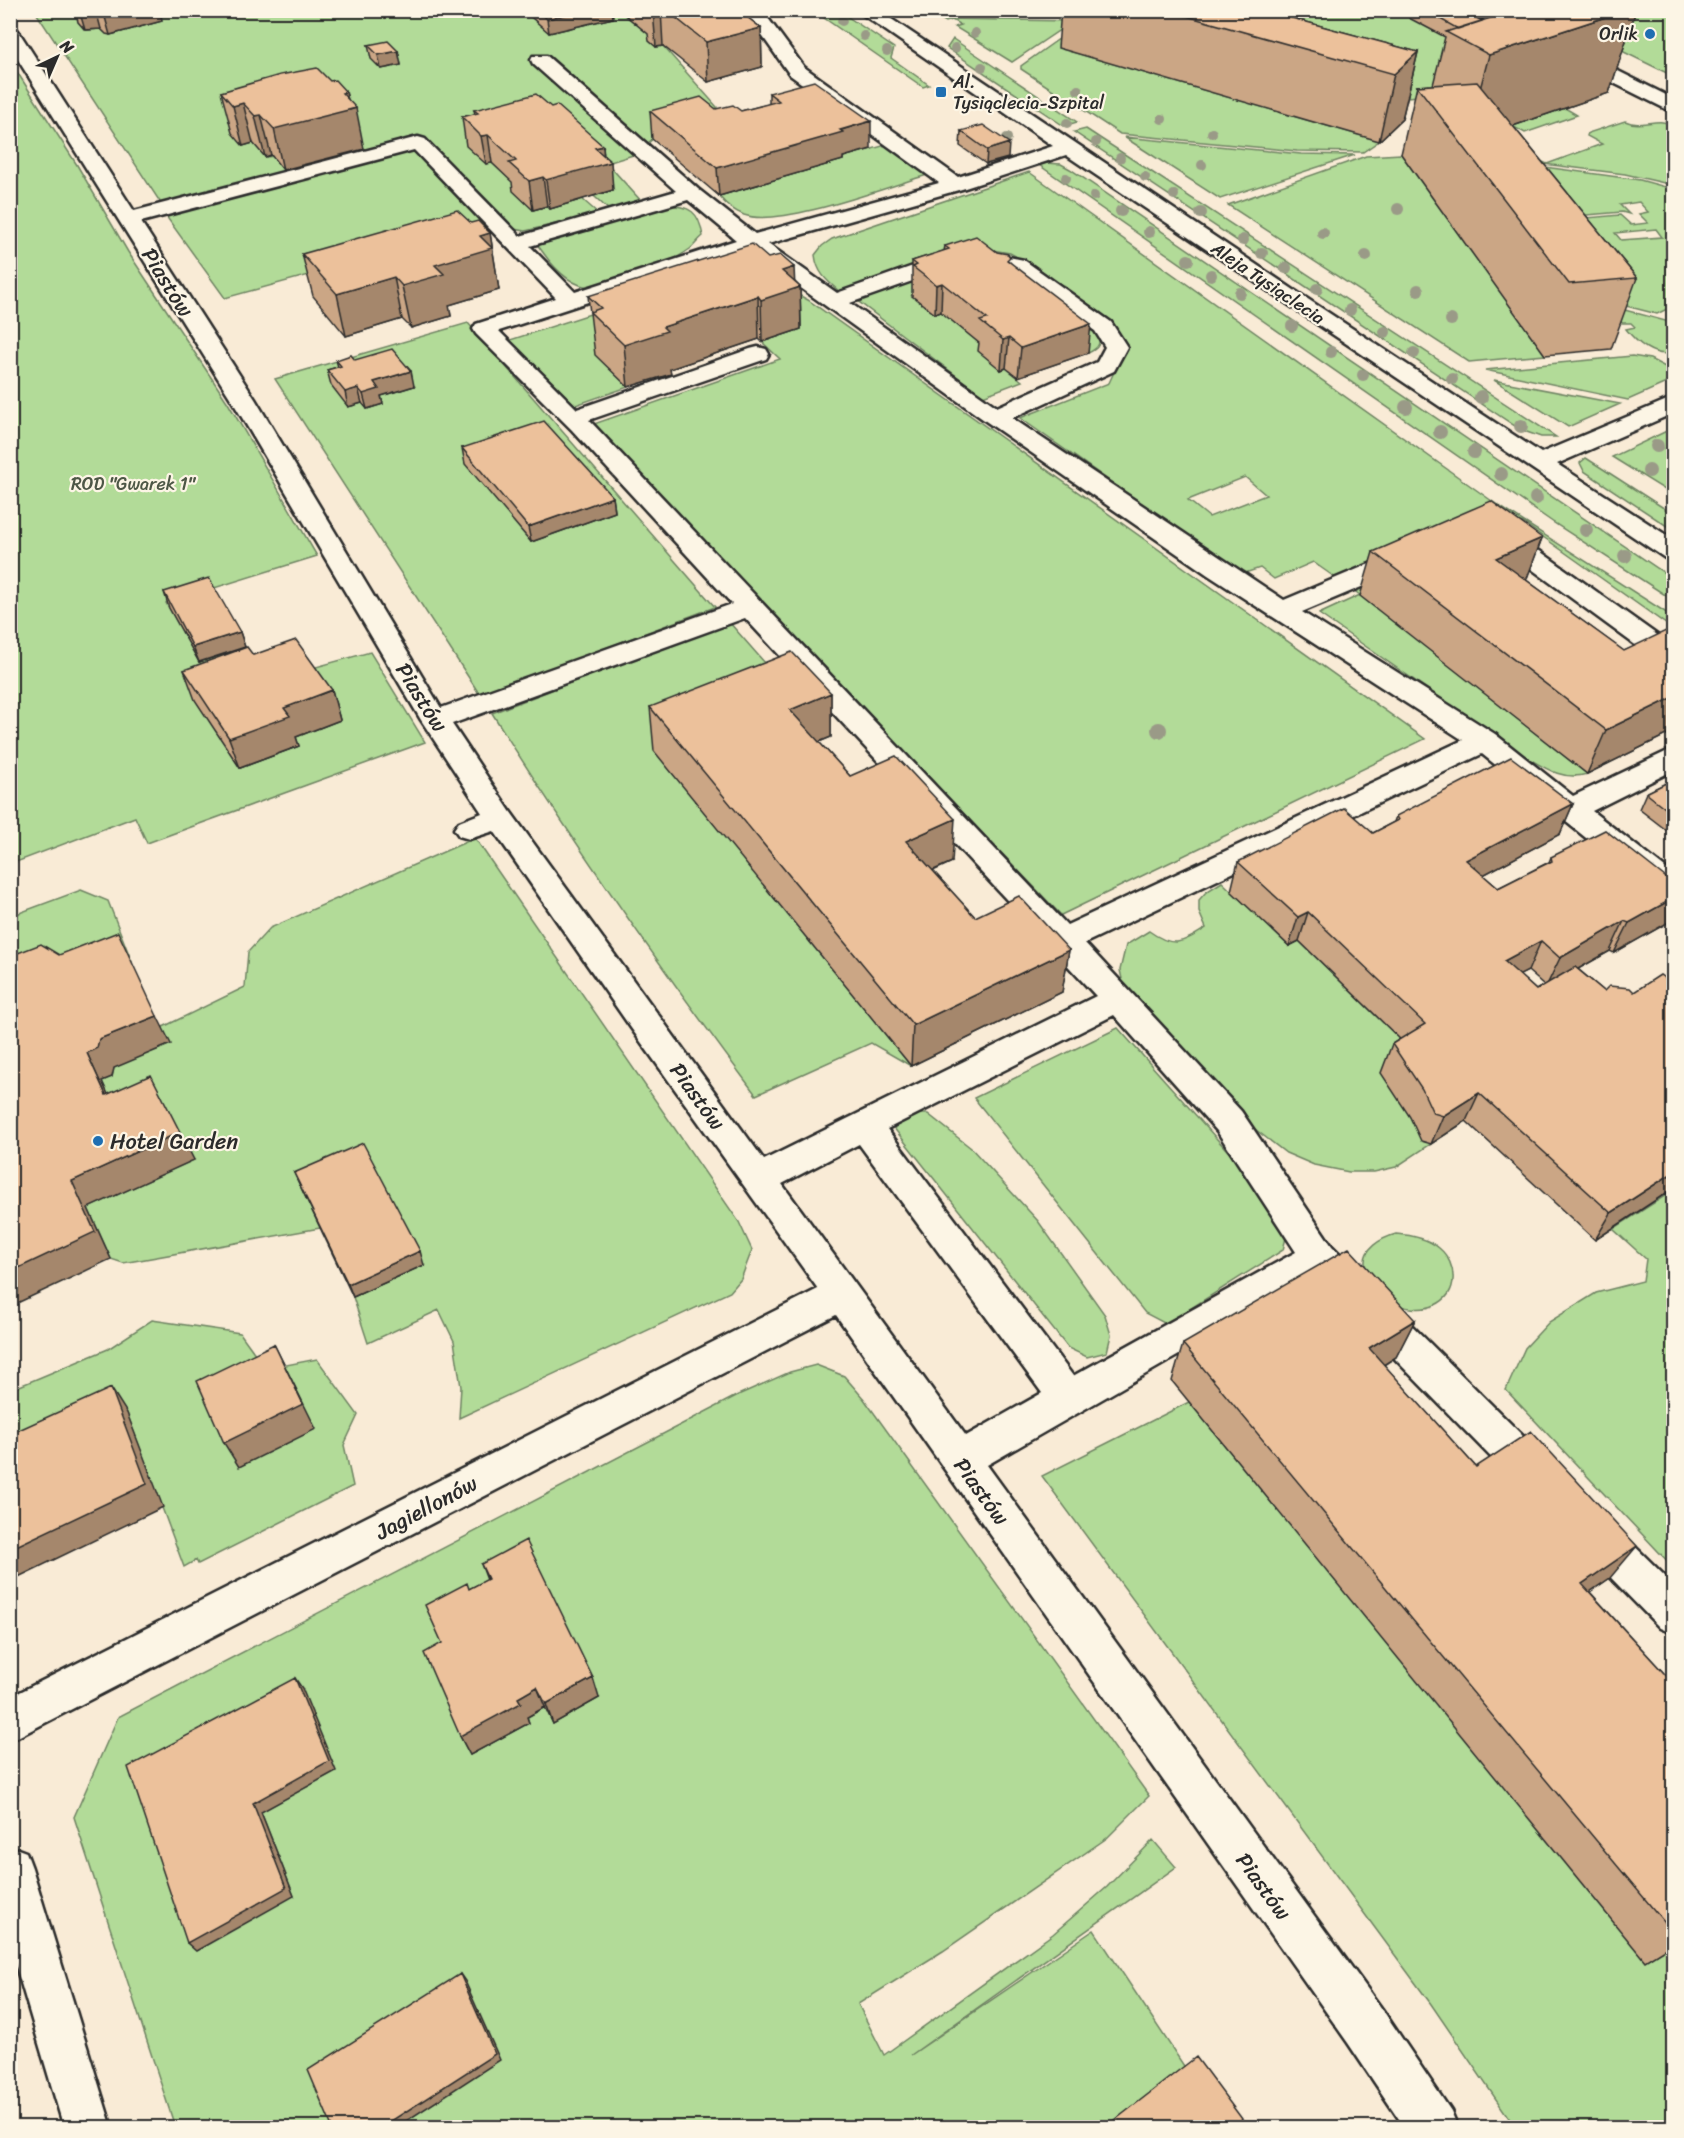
<svg xmlns="http://www.w3.org/2000/svg" width="1684" height="2138" font-family="Sriracha,sans-serif">
	<style>
		.green { fill: #b2db98; stroke: #6e8362; stroke-width: 1.5; fill-rule: evenodd }
		.lines { fill: none; stroke-linecap: round; stroke-linejoin: round }
		.minor-casing { stroke: #2b2b2b; stroke-width: 5 }
		.minor { fill: #fcf5e5; fill-rule: evenodd }
		.tree { fill: #9a9a87 }
		.wall { fill: #cba685; stroke: #2b2b2b; stroke-width: 1.5; fill-rule: evenodd }
		.shaded-wall { fill: #a5876c; stroke: #2b2b2b; stroke-width: 1.5 }
		.building { fill: #ecc19b; stroke: #2b2b2b; stroke-width: 1.5 }
		.poi-dot { fill: #1f6fb2; stroke: #fcf5e5; stroke-width: 2 }
		.labels { text-anchor: middle; stroke-width: 4.5; stroke-linejoin: round; paint-order: stroke }
		.far-poi-label { font-size: 18px; fill: #2b2b2b; stroke: #fcf5e5; text-anchor: end }
		.far-street-label { font-size: 18px; fill: #2b2b2b; stroke: #fcf5e5 }
		.far-park-label { font-size: 18px; fill: #4d5746; stroke: #fcf5e5 }
		.street-label { font-size: 22px; fill: #2b2b2b; stroke: #fcf5e5 }
		.poi-label { font-size: 22px; fill: #2b2b2b; stroke: #fcf5e5; text-anchor: start }
	</style>
	<rect width="100%" height="100%" fill="#f9ebd6"/>
	<filter id="ink" filterUnits="userSpaceOnUse"><feTurbulence type="fractalNoise" baseFrequency=".0167" numOctaves="2"/><feDisplacementMap in="SourceGraphic" scale="12" xChannelSelector="R" yChannelSelector="G"/><feConvolveMatrix kernelMatrix="1 2 1 2 8 2 1 2 1" color-interpolation-filters="sRGB"/></filter>
	<g filter="url(#ink)">
		<path class="green" d="M153,10H521L527,14L542,11H619L656,39V47L663,46L717,107L703,125L653,139L633,155L607,163L642,202L611,212L594,196L613,190L492,163L520,189L533,210L547,206L550,209L582,199L599,214L525,231L508,228L420,138L162,205L35,11H105L78,22L85,30L101,29C114,44 140,19 153,10ZM253,143L364,149L265,157Z
			M814,11H839L894,48L891,58L929,85L923,87Z
			M997,11H1087L1075,17L979,15Z
			M1191,11H1438L1491,37L1430,95L1384,99Z
			M1540,11H1673V76Z
			M941,19L1072,21H1073L1012,62L955,27L961,25L952,20L946,22Z
			M1084,21L1059,48L1379,141L1363,152L1297,151L1120,134L1021,69V66Z
			M953,39L1077,122L1064,126L947,48Z
			M10,61L77,165L128,252L228,403L317,556L166,603L199,662L245,647L257,677L196,700L240,768L298,746L294,738L305,670L370,652L425,742L147,843L135,817L11,864Z
			M1565,108L1577,115L1525,133L1512,126Z
			M1625,121C1643,129 1656,116 1673,125V185L1625,174L1495,158L1528,155L1547,164L1602,144L1587,136L1588,133Z
			M1086,129L1556,437H1541L1521,430L1074,132Z
			M1124,137L1301,154L1355,155L1220,199Z
			M886,145L927,175C887,187 780,228 744,215C734,211 726,205 719,196L842,160L840,158Z
			M415,147L488,226L225,298L163,212Z
			M1401,154L1545,355L1469,362L1228,205L1366,156Z
			M1494,160L1640,180L1673,189V212H1670L1672,215L1669,221L1673,225V306L1657,314L1603,300L1542,222L1620,215L1631,225L1648,223L1639,214L1648,212L1639,202L1620,205L1629,214L1622,212L1540,219ZM1656,229L1662,237L1621,240L1615,233Z
			M1046,163L1061,164L1070,169L1673,579V600L1554,523L1039,165Z
			M1029,172L1499,506L1673,617V629L1522,522L1361,595L1587,774C1562,782 1542,766 1521,754L1319,614L1360,595L1313,562L1274,579L1260,568L1242,574L1020,418L1109,383L1120,359L1112,329L1042,271L1010,253L980,248L840,292C827,281 817,273 815,255L822,246L832,239ZM1245,477L1266,495L1209,517L1188,500Z
			M665,205C690,206 699,211 703,236C698,240 694,246 690,249C669,264 604,294 580,285C561,278 548,260 537,244Z
			M977,262L1098,332C1101,344 1099,348 1088,353L1005,289L912,296L935,314L941,312L985,348L1001,370L1006,368L1022,381L983,396L859,302C873,285 952,269 977,262Z
			M769,279L808,300L1425,739L1061,915L591,425L780,359L762,342L801,329L596,355L628,387L570,407L507,341L621,304Z
			M1610,306L1673,323V352C1655,359 1636,342 1626,329L1635,327L1631,323H1622Z
			M468,323L715,607L480,695L275,379Z
			M1632,356L1650,359L1673,371V380L1628,400L1485,370Z
			M1494,380L1620,404L1568,427Z
			M1673,428V495L1612,457Z
			M1586,458L1673,514V530L1584,471L1580,463Z
			M729,622L793,695L655,751L911,1066L871,1043L756,1095C663,971 574,844 492,713Z
			M475,838L739,1222L752,1250L741,1279L730,1292L459,1418L461,1387L454,1341L439,1310L368,1343L353,1297L424,1264L320,1228L123,1263L111,1259L88,1208L194,1160L121,1123L102,1081L112,1077L114,1068L163,1027L245,987L248,952L270,928Z
			M1222,882L1289,946L1299,941L1413,1052L1399,1097L1417,1130L1431,1144L1396,1167L1374,1172H1349L1314,1165L1286,1153L1247,1123L1125,993L1120,970L1126,945L1149,931C1174,949 1182,943 1206,928L1199,912V900L1206,892Z
			M81,890L108,901L132,962L11,992V916Z
			M1118,1028L1290,1221L1283,1250L1166,1324L1145,1313L974,1098Z
			M911,1114H928L971,1148L1038,1221L1105,1315L1111,1335L1107,1352L1087,1357L1068,1348L893,1127L894,1120Z
			M1674,1190V1567H1673L1506,1390L1525,1348L1549,1322L1596,1293L1643,1281L1646,1259L1613,1229Z
			M1396,1234C1411,1235 1427,1238 1439,1248C1458,1264 1459,1294 1435,1305C1423,1311 1402,1309 1391,1301C1385,1297 1381,1288 1377,1283C1374,1279 1367,1273 1366,1268C1360,1249 1382,1238 1396,1234Z
			M152,1320L240,1333L266,1369L317,1359L358,1415L344,1445L353,1486L198,1564L196,1560L184,1567L127,1413L11,1467L10,1390L108,1349Z
			M816,1365L844,1376L864,1399L1149,1796L1107,1838L943,1951L858,2004L884,2055L1053,1934L1107,1887L1153,1840L1176,1867L911,2055L1094,1930L1186,2069L1112,2127H175L74,1817L118,1717L738,1395L790,1372ZM452,1664L599,1698L553,1723L545,1707L526,1718ZM336,1771L261,1812L294,1896L137,1776Z
			M1189,1402L1673,1938V2127H1515L1431,2004L1042,1476Z"/>
		<g class="lines">
			<g class="minor-casing">
				<path id="minor" d="M744,10H762L804,67L958,177L1053,146L856,10H878L1294,290L1541,453L1674,397V413L1557,464L1674,540V560L1665,558L1066,155L962,189L768,244L837,293L944,255L983,252L1024,260L1111,322L1127,347L1114,371L1012,418L1284,600L1398,552L1407,550L1416,552L1420,558L1416,564L1302,612L1495,734L1573,796L1674,748V770L1592,811L1674,875V903L1663,900L1482,754L1085,943L1241,1111L1332,1246L1552,1465L1557,1478L1552,1491L1538,1496L1524,1491L1315,1277L987,1465L1382,2009L1451,2111L1458,2128H1405L1348,2043L836,1315L10,1741V1697L818,1289L631,1028L494,831L469,839L459,836L454,829L459,822L482,813L421,720L231,399L10,47V27L16,28L19,32L134,211L418,137L425,139L520,236L676,191L533,64L531,60L533,56H547L698,189L755,234L939,183L790,75ZM414,150L556,298L476,324L473,329L476,334L572,430L732,604L441,708L255,399L141,222ZM688,200L736,240L575,292L530,246ZM748,250L987,422L1208,575L1463,740L1067,925L589,420L766,359L769,354L766,349L758,347L750,349L577,409L499,331ZM983,264L1009,270L1095,331L1105,347L1097,362L997,407L850,303L955,266ZM745,618L1096,996L764,1160L510,811L452,724ZM1114,1015L1217,1131L1296,1252L1073,1376L887,1129ZM859,1144L1042,1393L966,1436L782,1184Z
					M1472,10H1496L1674,99V113L1475,14Z
					M1497,524L1506,527L1674,647V669L1664,666L1488,537L1484,532L1488,527Z
					M1592,1512L1606,1518L1674,1585V1634L1660,1628L1578,1544L1572,1531L1578,1518Z
					M10,1846L26,1852L32,1868L112,2128H64L10,1946Z"/>
			</g>
			<use href="#minor" class="minor"/>
		</g>
		<g class="tree">
			<circle cx="842" cy="21" r="5"/>
			<circle cx="975" cy="33" r="5"/>
			<circle cx="864" cy="36" r="5"/>
			<circle cx="955" cy="48" r="5"/>
			<circle cx="887" cy="51" r="5"/>
			<circle cx="982" cy="67" r="5"/>
			<circle cx="1078" cy="90" r="5"/>
			<circle cx="1037" cy="103" r="5"/>
			<circle cx="1162" cy="119" r="5"/>
			<circle cx="1067" cy="123" r="5"/>
			<circle cx="1212" cy="133" r="5"/>
			<circle cx="1007" cy="138" r="5"/>
			<circle cx="1096" cy="142" r="5"/>
			<circle cx="1120" cy="158" r="5"/>
			<circle cx="1202" cy="165" r="5"/>
			<circle cx="1145" cy="177" r="5"/>
			<circle cx="1066" cy="178" r="5"/>
			<circle cx="1174" cy="195" r="5"/>
			<circle cx="1094" cy="196" r="5"/>
			<circle cx="1398" cy="209" r="6"/>
			<circle cx="1121" cy="211" r="6"/>
			<circle cx="1201" cy="213" r="6"/>
			<circle cx="1149" cy="232" r="6"/>
			<circle cx="1323" cy="233" r="6"/>
			<circle cx="1243" cy="240" r="6"/>
			<circle cx="1262" cy="253" r="6"/>
			<circle cx="1366" cy="256" r="6"/>
			<circle cx="1188" cy="260" r="6"/>
			<circle cx="1286" cy="268" r="6"/>
			<circle cx="1211" cy="275" r="6"/>
			<circle cx="1317" cy="289" r="6"/>
			<circle cx="1418" cy="290" r="6"/>
			<circle cx="1240" cy="293" r="6"/>
			<circle cx="1350" cy="310" r="6"/>
			<circle cx="1451" cy="320" r="6"/>
			<circle cx="1292" cy="326" r="6"/>
			<circle cx="1385" cy="332" r="6"/>
			<circle cx="1331" cy="352" r="6"/>
			<circle cx="1414" cy="353" r="6"/>
			<circle cx="1363" cy="375" r="6"/>
			<circle cx="1452" cy="379" r="6"/>
			<circle cx="1481" cy="397" r="7"/>
			<circle cx="1406" cy="407" r="7"/>
			<circle cx="1521" cy="426" r="7"/>
			<circle cx="1440" cy="432" r="7"/>
			<circle cx="1657" cy="446" r="7"/>
			<circle cx="1474" cy="452" r="7"/>
			<circle cx="1649" cy="471" r="7"/>
			<circle cx="1501" cy="474" r="7"/>
			<circle cx="1536" cy="498" r="7"/>
			<circle cx="1586" cy="530" r="7"/>
			<circle cx="1625" cy="556" r="7"/>
			<circle cx="1159" cy="730" r="8"/>
		</g>
		<path class="wall" d="M75,10H160L162,21L110,35L106,34L101,29L85,30L78,22Z
			M530,10H612L613,18L549,33L531,17Z
			M619,10H738L761,28L762,67L708,82L663,46L656,47L649,41L648,34Z
			M1061,10H1262L1418,52L1402,119L1379,141L1058,48Z
			M1411,10H1462L1482,21L1516,10H1636L1609,93L1513,126L1637,278L1611,349L1545,355L1401,154L1417,86L1433,85L1445,37L1409,18Z
			M368,45L398,51L401,65L381,69L371,59Z
			M330,81L346,92L348,100L364,149L283,170L271,155L265,157L253,143L243,146L232,133L221,92Z
			M769,93L871,149L843,157V160L719,196L652,139L650,111L716,109L741,111L769,104Z
			M551,107L603,146L604,156L613,190L550,209L547,206L533,210L513,191L512,182L492,163L486,164L466,146L462,117L475,114L474,110Z
			M961,131L1008,158L986,164L960,146Z
			M471,223L490,233L499,290L449,305L451,316L411,328L402,319L346,336L313,296L302,254Z
			M945,246L1009,261L1088,353L1018,377L1006,368L1001,370L978,351L979,343L941,312L935,314L912,296V261L944,251Z
			M795,282L800,287L801,329L762,342L759,339L670,369L671,374L628,387L595,355L588,296Z
			M336,360H355L414,386L381,396L383,404L367,409L362,403L348,407L331,385L327,370L338,367Z
			M462,448L613,497L615,512L531,542L465,464Z
			M1542,538L1526,580L1624,651L1674,631V731L1587,774L1360,596L1373,552Z
			M164,592L240,632L245,647L199,662L169,608Z
			M253,655L332,690L340,720L296,737L299,746L240,768L195,700L184,670Z
			M831,693V737L819,742L850,776L952,862L933,871L975,917L1069,950L1062,992L911,1066L654,751L650,707Z
			M1674,779V836L1639,809L1646,793Z
			M1573,804L1560,834L1483,875L1498,888L1549,862L1551,857L1674,884V913L1669,922L1614,953L1610,951L1578,969L1604,991L1634,992L1674,985V1188L1595,1240L1466,1121L1431,1144L1421,1141L1410,1117L1381,1073L1392,1044L1400,1039L1299,941L1289,946L1231,891L1238,862L1373,833L1394,822L1396,816ZM1528,971L1544,985L1536,990L1519,975Z
			M294,1173L424,1265L353,1297Z
			M1415,1320L1396,1357L1384,1365L1476,1467L1610,1578L1590,1592L1674,1684V1943L1645,1961L1172,1381L1183,1344Z
			M481,1564L599,1698L553,1724L545,1707L527,1717L529,1723L470,1755L460,1736L469,1589L487,1580Z"/>
		<path class="shaded-wall" d="M79,10H96L101,29L85,30Z
			M103,10H160L162,21L110,35Z
			M584,10H612L613,18L549,33L547,19Z
			M653,10H661L663,46L656,47Z
			M1627,10H1636L1609,93L1466,142L1489,55Z
			M761,28L762,67L708,82L706,42Z
			M398,51L401,65L381,69L378,55Z
			M1418,52L1402,119L1379,141L1394,74Z
			M346,92L350,110L356,108L364,149L283,170L274,129L342,93Z
			M243,103L253,143L243,146L233,106Z
			M261,115L271,155L265,157L255,116Z
			M871,121V149L843,157V160L719,196L717,168Z
			M488,135L492,163L486,164L481,136Z
			M1009,143L1008,158L986,164L987,150Z
			M603,146L604,164L611,162L613,190L550,209L546,180L595,148Z
			M543,177L547,206L533,210L529,181Z
			M490,233L499,290L449,305L451,316L411,328L402,286L480,236Z
			M794,267L795,289L800,287L801,329L762,342L761,300L782,271Z
			M394,277L402,319L346,336L337,294Z
			M942,283L941,312L935,314L936,285Z
			M758,296L759,339L670,369L671,374L628,387L624,345L663,327Z
			M1091,324L1088,353L1018,377L1021,348Z
			M1009,338L1006,368L1001,370L1003,340Z
			M411,371L414,386L381,396L383,404L367,409L363,394L374,382Z
			M358,388L362,403L348,407L345,392Z
			M613,497L615,512L531,542L528,527Z
			M1542,538L1526,581L1496,558Z
			M240,632L245,647L199,662L193,647Z
			M332,690L340,720L296,737L299,746L240,768L229,738L284,708Z
			M831,693V737L792,753L790,710Z
			M1674,697V731L1587,774L1606,730Z
			M1573,804L1560,834L1455,890L1466,860Z
			M955,819L952,862L904,883L906,841Z
			M1674,898V913L1669,922L1614,953L1629,923Z
			M1308,912L1299,941L1289,946L1298,917Z
			M1624,921L1610,951L1546,987L1560,958Z
			M1541,941L1528,971L1491,990L1504,961Z
			M1069,950L1062,992L911,1066L913,1025Z
			M157,1016L171,1044L114,1068L112,1077L102,1081L121,1123L106,1095L87,1053L99,1039Z
			M1479,1093L1466,1121L1431,1144L1443,1116Z
			M180,1132L194,1160L88,1208L111,1259L13,1305L10,1302V1272L72,1181Z
			M1674,1172V1188L1595,1240L1611,1213Z
			M420,1251L424,1265L353,1297L348,1284Z
			M1415,1320L1396,1357L1352,1385L1369,1348Z
			M274,1344L316,1429L239,1467L224,1443Z
			M111,1388L127,1413L163,1507L10,1581V1549Z
			M1637,1546L1610,1578L1556,1615L1582,1584Z
			M295,1678L302,1688L336,1771L261,1812L294,1896L196,1951L187,1943L253,1803Z
			M593,1678L599,1698L553,1724L546,1704Z
			M537,1687L545,1707L527,1717L529,1723L470,1755L460,1736L518,1698Z
			M460,1974L465,1981L500,2060L397,2127H382Z"/>
		<path class="building" d="M537,10H584L547,19Z
			M666,10H738L761,28L706,42Z
			M1165,10H1262L1418,52L1394,74Z
			M1424,10H1462L1482,21L1458,29Z
			M1516,10H1627L1489,55L1446,32Z
			M388,41L398,51L378,55L368,45Z
			M317,68L330,81L335,80L346,92L342,93L356,108L274,129L261,115L255,116L243,103L233,106L221,92L280,75Z
			M814,81L871,121L840,130L843,132L717,168L650,111L701,97L716,109L733,105L741,111L779,101L769,93Z
			M1477,82L1637,278L1569,284L1417,86Z
			M536,94L551,107L557,105L603,146L595,148L611,162L546,180L543,177L529,181L509,163L516,161L488,135L481,136L462,117L478,113L474,110Z
			M983,125L1009,143L987,150L961,131Z
			M457,210L471,223L478,221L490,233L480,236L492,248L435,265L444,274L402,286L394,277L337,294L302,254Z
			M976,236L997,252L1008,254L1010,257L1007,260L1091,324L1021,348L1009,338L1003,340L980,321L987,319L942,283L936,285L913,267L917,265L912,261L949,249L945,246Z
			M752,244L768,258L780,255L794,267L782,271L800,287L761,300L758,296L663,327L667,331L624,345L590,312L601,308L588,296Z
			M392,349L411,371L374,382L379,389L363,394L358,388L345,392L327,370L341,366L336,360L351,355L355,360Z
			M544,421L613,497L528,527L462,448Z
			M1491,501L1542,538L1496,558L1624,651L1670,629L1674,631V697L1606,730L1373,552Z
			M209,578L240,632L193,647L164,592Z
			M296,640L332,690L284,708L290,716L229,738L184,670L247,647L253,655Z
			M792,652L831,693L790,710L850,776L896,756L955,819L906,841L975,917L1019,896L1069,950L913,1025L650,707Z
			M1511,757L1573,804L1466,860L1498,888L1552,861L1551,857L1605,830L1674,884V898L1629,923L1624,921L1560,958L1541,941L1504,961L1536,990L1575,967L1604,991L1609,986L1630,988L1634,992L1660,975L1674,985V1172L1611,1213L1479,1093L1443,1116L1433,1113L1422,1089L1392,1044L1425,1024L1308,912L1298,917L1238,862L1344,808L1373,833L1398,820L1396,816Z
			M1674,779V815L1646,793Z
			M118,932L157,1016L99,1039L97,1048L87,1053L106,1095L151,1075L180,1132L72,1181L95,1232L10,1272V956L41,944L59,955Z
			M363,1143L420,1251L348,1284L294,1173Z
			M1349,1248L1415,1320L1369,1348L1476,1467L1531,1431L1637,1546L1582,1584L1674,1684V1934L1183,1344Z
			M274,1344L303,1404L224,1443L197,1381Z
			M111,1388L147,1484L10,1549V1434Z
			M526,1540L593,1678L546,1704L537,1687L518,1698L521,1703L460,1736L424,1653L442,1643L425,1605L467,1583L469,1589L488,1579L481,1564Z
			M295,1678L329,1761L253,1803L286,1888L187,1943L128,1767Z
			M460,1974L495,2054L382,2127H332L308,2070Z
			M1196,2057L1248,2127H1106Z"/>
	</g>
	<g class="poi-dot">
		<circle cx="1650" cy="34" r="6"/>
		<rect x="935" y="86" width="12" height="12" rx="3"/>
		<circle cx="98" cy="1141" r="6"/>
	</g>
	<g class="labels">
		<g class="far-poi-label">
			<text x="1638" y="40">Orlik</text>
			<text x="953" y="88" text-anchor="start">Al.<tspan x="953" dy="21">Tysiąclecia-Szpital</tspan></text>
		</g>
		<g class="far-street-label">
			<text transform="translate(1268 283) rotate(34)" y="6">Aleja Tysiąclecia</text>
		</g>
		<g class="far-park-label">
			<text x="133" y="490">ROD "Gwarek 1"</text>
		</g>
		<g class="street-label">
			<text transform="translate(168 282) rotate(58)" y="8">Piastów</text>
			<text transform="translate(422 697) rotate(58)" y="8">Piastów</text>
			<text transform="translate(698 1096) rotate(54)" y="8">Piastów</text>
			<text transform="translate(982 1491) rotate(54)" y="8">Piastów</text>
			<text transform="translate(426 1507) rotate(-28)" y="8">Jagiellonów</text>
			<text transform="translate(1264 1886) rotate(54)" y="8">Piastów</text>
		</g>
		<g class="poi-label">
			<text x="110" y="1149">Hotel Garden</text>
		</g>
	</g>
	<rect width="1684" height="2138" fill="none" stroke="#fcf5e5" stroke-width="36"/>
	<rect x="18" y="18" width="1648" height="2102" fill="none" stroke="#2b2b2b" stroke-width="2" filter="url(#ink)"/>
	<g transform="translate(57 57) rotate(44)" stroke="#fcf5e5" stroke-width="4.5" paint-order="stroke">
	<path d="M0-4.5L10 22L0 15L-10 22Z" fill="#2b2b2b"/>
	<text y="-9" font-size="16" font-weight="bold" text-anchor="middle" fill="#2b2b2b">N</text>
	</g>
</svg>
